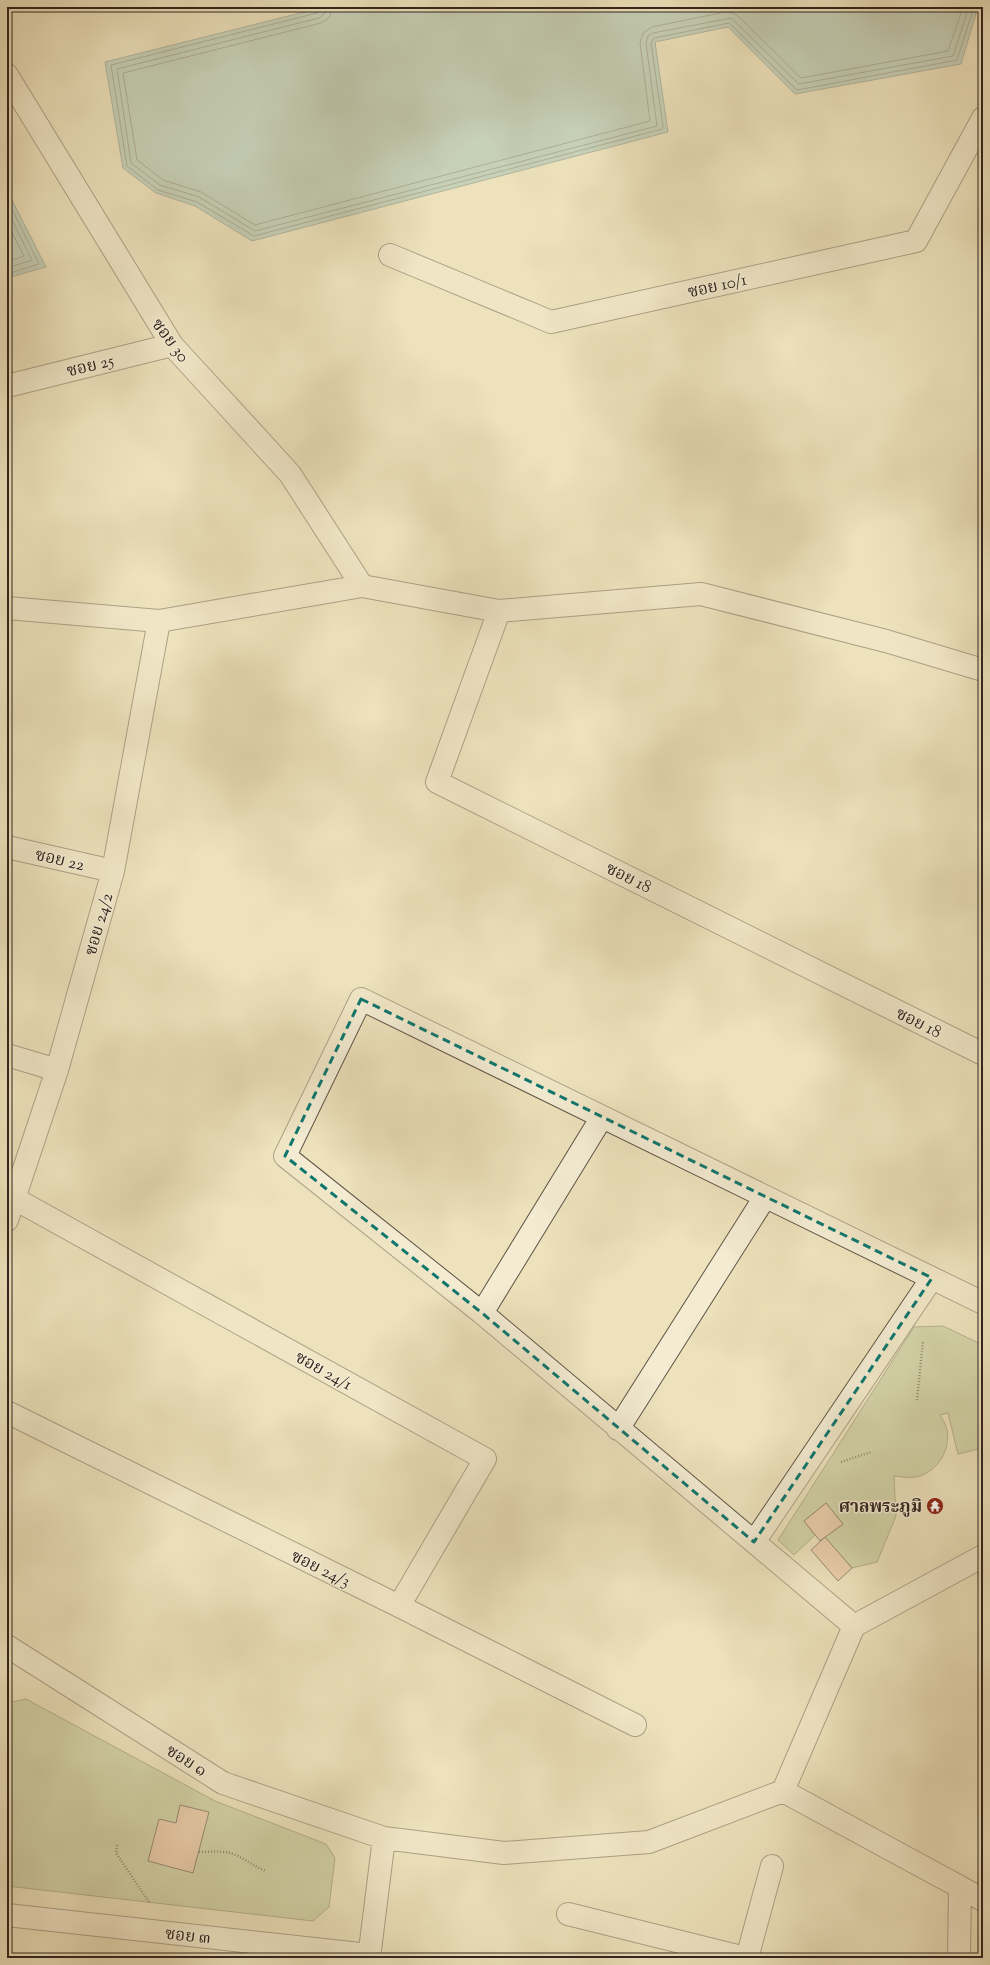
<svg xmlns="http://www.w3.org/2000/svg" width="990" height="1965" font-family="'Sorts Mill Goudy','Noto Serif Thai',serif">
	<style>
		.green { fill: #b6c492; stroke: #747458 }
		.water { fill: #99bdb4; stroke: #6f8078 }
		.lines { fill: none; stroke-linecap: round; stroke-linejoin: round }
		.shore { stroke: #65706a; stroke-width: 1 }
		.building { fill: #e9b89b; stroke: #31241f }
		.street-casing { stroke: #605446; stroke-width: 24 }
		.path { stroke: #31241f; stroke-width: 2.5; stroke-dasharray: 1 2; stroke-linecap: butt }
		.street { stroke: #f3ecd3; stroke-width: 22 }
		.marked { fill: none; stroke: #0f766e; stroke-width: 3; stroke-dasharray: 8 5; stroke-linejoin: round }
		.labels { text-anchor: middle; stroke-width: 3; stroke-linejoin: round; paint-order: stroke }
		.street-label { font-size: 17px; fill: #31241f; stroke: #f3ecd3 }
		.poi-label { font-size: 17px; font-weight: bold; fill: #31241f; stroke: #f3ecd3; text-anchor: end }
	</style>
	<rect width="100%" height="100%" fill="#ede2bc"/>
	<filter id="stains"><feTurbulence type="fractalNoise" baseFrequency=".005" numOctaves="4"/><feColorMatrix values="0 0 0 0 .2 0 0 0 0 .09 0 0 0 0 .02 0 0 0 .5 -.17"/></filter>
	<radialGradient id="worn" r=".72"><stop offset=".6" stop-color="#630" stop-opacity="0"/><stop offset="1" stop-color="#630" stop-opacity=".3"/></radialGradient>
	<path class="green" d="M943,1326L983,1345V1448L958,1454L948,1413L940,1415C942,1418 944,1422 946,1426C952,1445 941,1468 922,1475C914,1479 903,1477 894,1476L896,1516L877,1562L852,1568L825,1537L843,1524L826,1503L804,1521L815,1535L794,1555L778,1540L914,1327Z
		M26,1699L215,1801L326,1844L335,1858L329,1907L313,1921L7,1886V1703Z"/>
	<path class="water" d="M324,7H978L961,64L795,94L728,27L655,42L668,132L252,241L195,206L156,193L123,168L105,62Z
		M7,190L46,267L7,278Z"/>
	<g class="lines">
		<path class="shore" d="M321,7L320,11L317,13L111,65L127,166L158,190L197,202L254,236L662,129L663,127L651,43L654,38L729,23L797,90L957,60L974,7
			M326,7L325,13L319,18L117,69L131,163L160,185L199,197L255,231L657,126L646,43L648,36L653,33L731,18L799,84L953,56L969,7
			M332,7L330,17L321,23L123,73L137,160L163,180L201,192L255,225L650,121L640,43L643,33L652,27L725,12L733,13L739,17L801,78L948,51L963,7
			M7,199L39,264L7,274
			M7,210L32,260L7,268
			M7,223L24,256L7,262"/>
	</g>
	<path class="building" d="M826,1503L843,1524L820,1541L804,1521Z
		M825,1537L852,1568L838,1581L811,1550Z
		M180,1805L209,1812L193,1873L148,1861L159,1819L176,1823Z"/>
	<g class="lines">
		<g class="street-casing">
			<path id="street" d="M7,75L172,345L290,474L362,586
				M390,255L551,322L916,241L983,118
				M7,386L172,345
				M7,608L159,621L362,586L499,611L701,594L886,641L983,670
				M499,611L437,782L983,1054
				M7,847L113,871
				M7,1055L57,1070
				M7,1197L15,1199L485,1459L399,1606
				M7,1220L57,1070L113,871L159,621
				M482,1313L602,1117
				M7,1412L399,1606L635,1725
				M618,1429L765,1197
				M754,1542L932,1278
				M854,1626L482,1313L285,1156L361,999L983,1303
				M7,1646L223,1783L384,1838L504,1853L649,1842L783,1791L960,1887L959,1958
				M783,1791L854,1626L983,1556
				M960,1887L983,1900
				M568,1914L745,1958
				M7,1915L369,1955
				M369,1958L384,1838
				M747,1958L772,1866"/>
		</g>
		<path class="path" d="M917,1400L923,1341
			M841,1462L871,1452
			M117,1845L116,1853L149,1902
			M199,1852C207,1852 216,1851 224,1852C239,1853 252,1866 266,1871"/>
		<use href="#street" class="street"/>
	</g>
	<path d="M0 0H990V1965H0ZM361,999L932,1278L754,1542L482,1313L285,1156Z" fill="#ede2bc" fill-opacity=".55" fill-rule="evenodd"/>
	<path class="marked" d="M361,999L932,1278L754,1542L482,1313L285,1156Z"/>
	<defs>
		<g id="temple-disc" transform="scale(0.9)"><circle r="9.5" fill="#8f2418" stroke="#f3ecd3"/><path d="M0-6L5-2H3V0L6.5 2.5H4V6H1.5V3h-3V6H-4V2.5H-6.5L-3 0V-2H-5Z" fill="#fff"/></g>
	</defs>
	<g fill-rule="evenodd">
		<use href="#temple-disc" x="935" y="1506"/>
	</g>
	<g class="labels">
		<g class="street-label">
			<text transform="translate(717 285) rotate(-13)" y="6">ซอย 10/1</text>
			<text transform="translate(171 340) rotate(53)" y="6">ซอย 30</text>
			<text transform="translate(90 365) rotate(-14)" y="6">ซอย 25</text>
			<text transform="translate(60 859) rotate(13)" y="6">ซอย 22</text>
			<text transform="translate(629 877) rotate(26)" y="6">ซอย 18</text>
			<text transform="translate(98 924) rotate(-74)" y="6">ซอย 24/2</text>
			<text transform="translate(919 1022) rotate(26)" y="6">ซอย 18</text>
			<text transform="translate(324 1370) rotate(29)" y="6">ซอย 24/1</text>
			<text transform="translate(321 1568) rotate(26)" y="6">ซอย 24/3</text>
			<text transform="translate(187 1760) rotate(32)" y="6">ซอย ๑</text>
			<text transform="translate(188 1935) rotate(6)" y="6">ซอย ๓</text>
		</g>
		<g class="poi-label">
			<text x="922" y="1512">ศาลพระภูมิ</text>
		</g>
	</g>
	<rect width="990" height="1965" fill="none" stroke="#ede2bc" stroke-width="24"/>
	<rect x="8" y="8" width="974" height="1949" fill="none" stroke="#31241f" stroke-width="2"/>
	<rect x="12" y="12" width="966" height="1941" fill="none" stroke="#31241f"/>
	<rect width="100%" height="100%" filter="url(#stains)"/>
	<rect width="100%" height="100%" fill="url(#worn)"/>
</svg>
